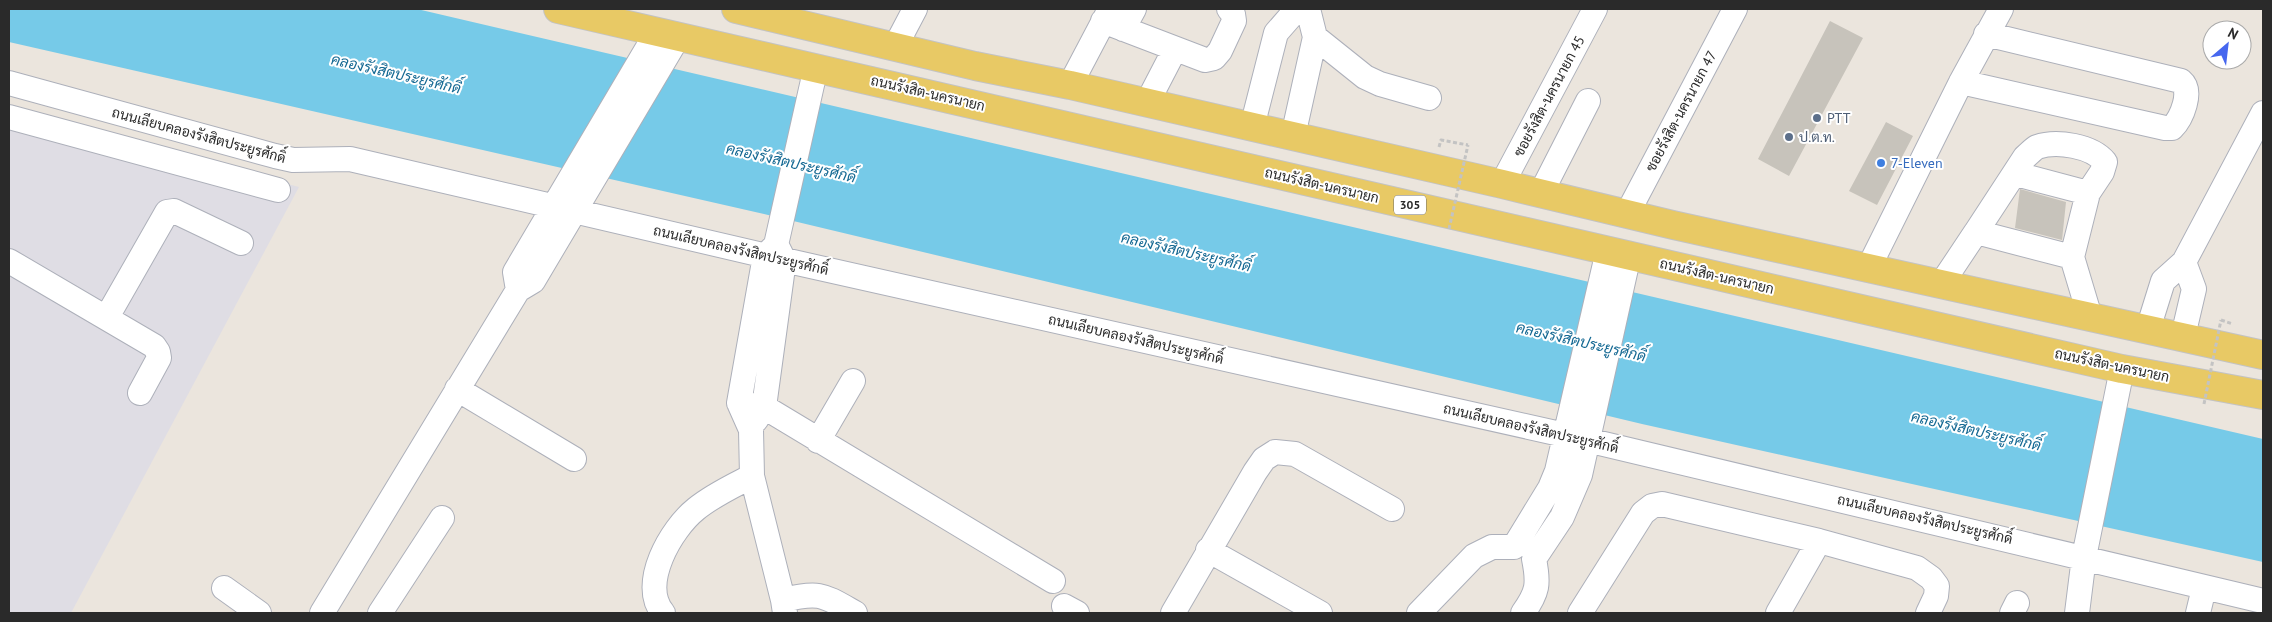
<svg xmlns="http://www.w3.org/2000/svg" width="2272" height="622" font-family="'PT Sans',Sarabun,sans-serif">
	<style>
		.industrial { fill: #dfdde4 }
		.water { fill: #76cae8 }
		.building { fill: #c7c3bb }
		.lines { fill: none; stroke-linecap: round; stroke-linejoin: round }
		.minor-casing { stroke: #adb0ba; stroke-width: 26 }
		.major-casing { stroke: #c3c3c3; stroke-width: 30 }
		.path { stroke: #c3c3c3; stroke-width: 3; stroke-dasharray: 4 2.5; stroke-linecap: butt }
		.minor { stroke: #fff; stroke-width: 24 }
		.major { stroke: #e8c965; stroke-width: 28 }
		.path-bridge { stroke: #c3c3c3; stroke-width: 3; stroke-dasharray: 4 2.5; stroke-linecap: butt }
		.service-dot { fill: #5c6f8a; stroke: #fff; stroke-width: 2 }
		.shop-dot { fill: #3f7fe0; stroke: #fff; stroke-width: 2 }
		.labels { text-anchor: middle; stroke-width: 4; stroke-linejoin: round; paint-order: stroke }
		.shield { fill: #fff; stroke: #6a6a6a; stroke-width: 1 }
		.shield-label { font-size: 12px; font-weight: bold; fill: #2a2a2a }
		.street-label { font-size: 14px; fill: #2a2a2a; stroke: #fff }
		.service-label { font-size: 14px; fill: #4e5e75; stroke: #fff; text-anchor: start }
		.shop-label { font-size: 14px; fill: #366cbe; stroke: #fff; text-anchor: start }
		.water-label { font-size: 15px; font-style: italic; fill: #156993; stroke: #fff }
	</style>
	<rect width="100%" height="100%" fill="#ebe5dd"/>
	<path class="industrial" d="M9,112L299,187L71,613H9Z"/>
	<path class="water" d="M9,9H417L2263,439V562L1642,424L764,214L9,42Z"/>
	<path class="building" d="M1830,21L1863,38L1789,176L1758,159Z
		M1886,122L1913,136L1877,205L1849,191Z
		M2020,189L2066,202L2062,240L2015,228Z"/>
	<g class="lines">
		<g class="minor-casing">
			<path id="minor" d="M1103,21L1205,60L1214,58L1220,51L1234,21L1233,14L1229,9
				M1123,29L1134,9
				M1315,37L1365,77L1380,84L1429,98
				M895,47L915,9
				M1961,82L2165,128H2172C2182,118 2193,91 2181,81L1986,34
				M9,83L275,156L293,160L350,159L784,260L1587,440L2263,601
				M1070,85L1110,9
				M1147,103L1175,49
				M9,117L278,190
				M1252,127L1276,33L1297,9
				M1293,136L1315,37L1308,9
				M2016,174L2088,193
				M1502,184L1595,9
				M1541,193L1588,101
				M1627,214L1735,9
				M1976,232L2025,157C2029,154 2033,149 2037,147C2057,140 2092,146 2105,162L2102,172L2088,193L2072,257
				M9,261L154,346L158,352L159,358L140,393
				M1868,269L1961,82L2001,9
				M1942,283L1976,232L2072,257L2090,317
				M518,290L515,272L657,32
				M107,317L167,212L174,211L241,243
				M2148,329L2163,281L2184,262L2263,113
				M2183,336L2194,289L2184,262
				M457,389L574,459
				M739,403L764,407L1053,581
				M756,420L764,407L784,260L777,246
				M818,441L853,381
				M1208,550L1320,613
				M224,588L259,613
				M783,600C820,591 823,595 855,613
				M1064,606L1077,613
				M322,613L518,290L533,281L678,37
				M380,613L442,518
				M663,613C639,584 671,529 696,509C713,495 733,486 752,476
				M785,613L783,600L752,476L751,430L739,403L765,256L776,245L816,67
				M1173,613L1255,472L1264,459L1275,452L1295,454L1392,509
				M1419,613L1474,556L1492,547H1514L1550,488L1557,471L1608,251
				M1523,613C1538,592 1539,584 1534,559L1562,517L1580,475L1629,255
				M1580,613L1643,513L1652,506L1662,504L1819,541L1917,568L1931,578L1937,586L1936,596L1928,613
				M1778,613L1819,541
				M2012,613L2017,603
				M2077,613L2084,557L2122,369
				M2198,613L2204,588"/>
		</g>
		<g class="major-casing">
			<path id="major" d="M558,9L2122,369L2263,395
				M736,9L975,66L1070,85L1502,184L1673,225L2263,355"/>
		</g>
		<path class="path" d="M1439,147L1441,140L1468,145
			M2221,320L2233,324"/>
		<use href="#minor" class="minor"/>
		<use href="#major" class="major"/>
		<path class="path-bridge" d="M1449,229L1468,145
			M2204,404L2221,320"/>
	</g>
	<g class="service-dot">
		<circle cx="1817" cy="118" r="5"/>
		<circle cx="1789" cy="137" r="5"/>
	</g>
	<circle class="shop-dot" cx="1881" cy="163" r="5"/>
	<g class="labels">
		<rect class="shield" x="1394" y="195.5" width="32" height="19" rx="4"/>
		<g class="shield-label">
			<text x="1410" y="209">305</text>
		</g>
		<g class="street-label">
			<text transform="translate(928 93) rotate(13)" y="5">ถนนรังสิต-นครนายก</text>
			<text transform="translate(1549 96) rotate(-62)" y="5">ซอยรังสิต-นครนายก 45</text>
			<text transform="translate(1681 111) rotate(-62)" y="5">ซอยรังสิต-นครนายก 47</text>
			<text transform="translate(199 135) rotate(15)" y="5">ถนนเลียบคลองรังสิตประยูรศักดิ์</text>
			<text transform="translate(1322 185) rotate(13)" y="5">ถนนรังสิต-นครนายก</text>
			<text transform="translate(741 250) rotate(13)" y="5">ถนนเลียบคลองรังสิตประยูรศักดิ์</text>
			<text transform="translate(1717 276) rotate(13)" y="5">ถนนรังสิต-นครนายก</text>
			<text transform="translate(1136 339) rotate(13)" y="5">ถนนเลียบคลองรังสิตประยูรศักดิ์</text>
			<text transform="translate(2112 365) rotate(12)" y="5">ถนนรังสิต-นครนายก</text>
			<text transform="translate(1531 428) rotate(13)" y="5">ถนนเลียบคลองรังสิตประยูรศักดิ์</text>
			<text transform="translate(1925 519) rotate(13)" y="5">ถนนเลียบคลองรังสิตประยูรศักดิ์</text>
		</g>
		<g class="service-label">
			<text x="1827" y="123">PTT</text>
			<text x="1799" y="142">ป.ต.ท.</text>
		</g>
		<g class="shop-label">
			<text x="1891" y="168">7-Eleven</text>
		</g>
		<g class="water-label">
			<text transform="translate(396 74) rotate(13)" y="5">คลองรังสิตประยูรศักดิ์</text>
			<text transform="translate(791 163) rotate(13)" y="5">คลองรังสิตประยูรศักดิ์</text>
			<text transform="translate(1186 252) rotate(13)" y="5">คลองรังสิตประยูรศักดิ์</text>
			<text transform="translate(1581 342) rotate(13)" y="5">คลองรังสิตประยูรศักดิ์</text>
			<text transform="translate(1976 431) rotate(13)" y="5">คลองรังสิตประยูรศักดิ์</text>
		</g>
	</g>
	<rect width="2272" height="622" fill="none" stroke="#2a2a2a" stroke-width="20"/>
	<g transform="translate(2227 45) rotate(28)"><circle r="24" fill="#ffffff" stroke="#aaaaaa"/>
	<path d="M0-4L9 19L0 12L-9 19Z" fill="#4667ef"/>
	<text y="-8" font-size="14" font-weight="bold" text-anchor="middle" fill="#2a2a2a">N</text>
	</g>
</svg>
